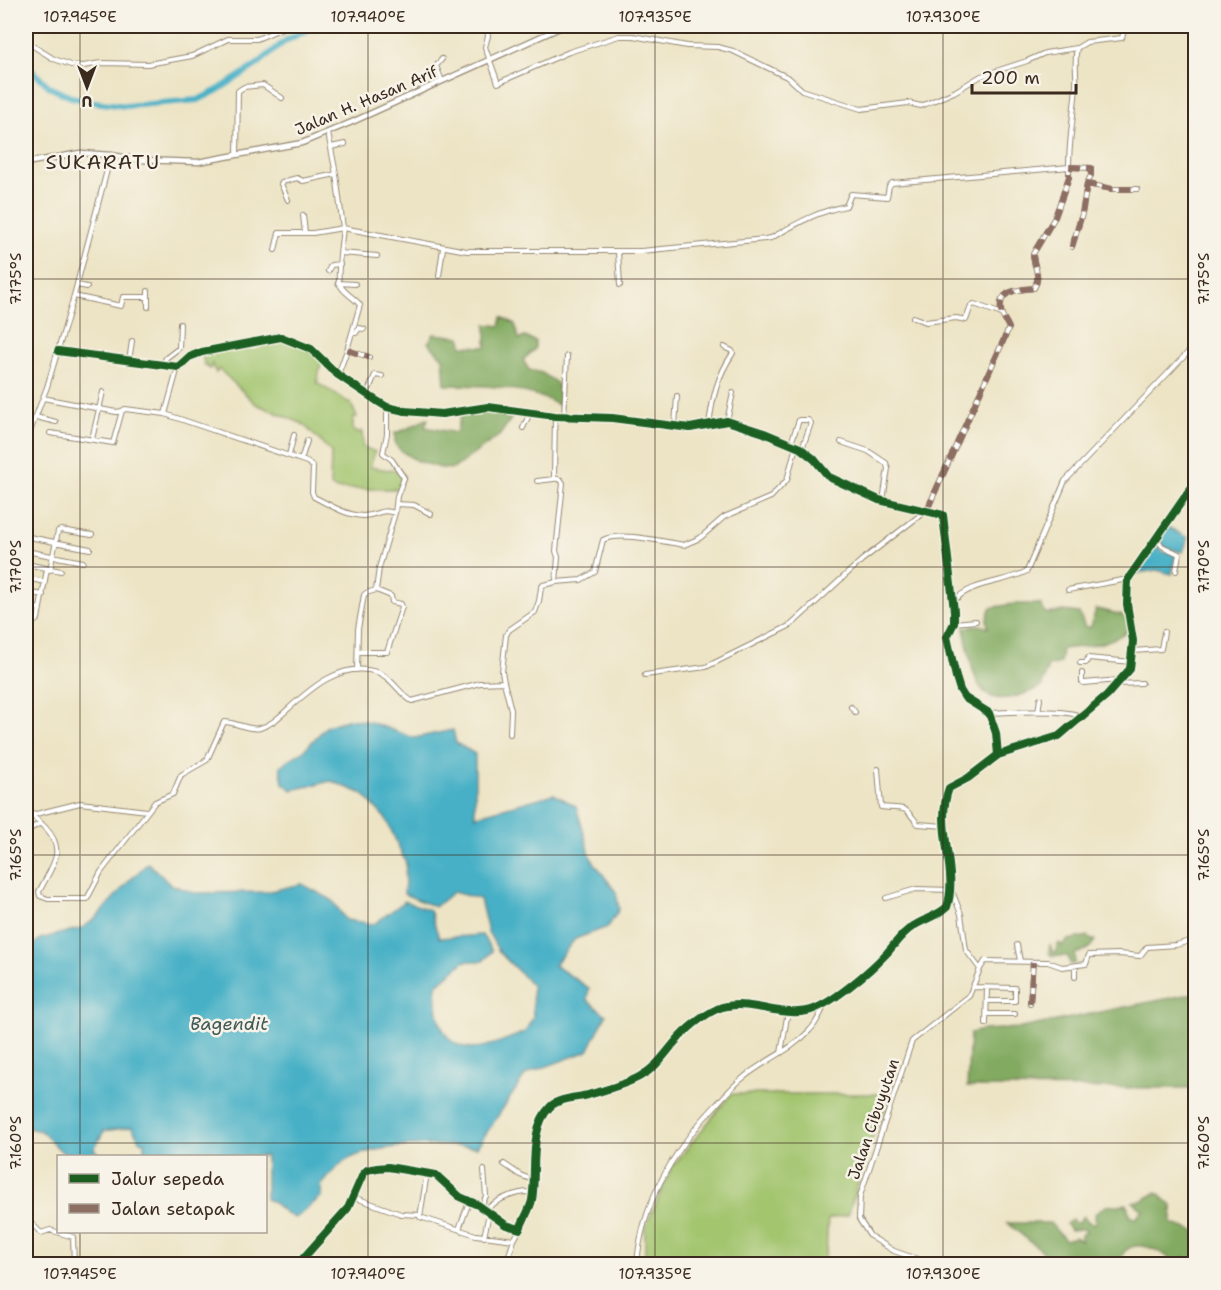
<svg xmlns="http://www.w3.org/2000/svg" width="1221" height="1290" font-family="'Shantell Sans',sans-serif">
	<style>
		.green { fill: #a3c56e; stroke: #6f7846; stroke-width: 1.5 }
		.forest { fill: #82aa61; stroke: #5e6a40; stroke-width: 1.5 }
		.water { fill: #47b0c6; stroke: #416d72; stroke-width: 1.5 }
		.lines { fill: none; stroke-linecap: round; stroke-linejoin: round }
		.river { stroke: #47b0c6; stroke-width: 6 }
		.minor-casing { stroke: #948772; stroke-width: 6 }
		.major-casing { stroke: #948772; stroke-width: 7 }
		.minor { stroke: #fff; stroke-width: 4 }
		.major { stroke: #fff; stroke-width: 4.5 }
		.quiet { stroke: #8d6e63; stroke-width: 6; stroke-dasharray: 12 6; stroke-linecap: butt }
		.cycleway-casing { stroke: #f7f3e8; stroke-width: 11 }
		.cycleway { stroke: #1b5e20; stroke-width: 8 }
		.ticks { fill: none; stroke: #3b2a1e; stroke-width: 1.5; stroke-opacity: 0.45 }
		.labels { text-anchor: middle; stroke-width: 5; stroke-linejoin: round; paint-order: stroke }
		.street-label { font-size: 16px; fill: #3b2a1e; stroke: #f7f3e8 }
		.water-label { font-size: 18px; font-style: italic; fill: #3f5959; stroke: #f7f3e8 }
		.quarter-label { font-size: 20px; letter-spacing: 1.5px; fill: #3b2a1e; stroke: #f7f3e8 }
		.neatline { fill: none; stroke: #3b2a1e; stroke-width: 2 }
		.ticks-label { font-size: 15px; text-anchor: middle; fill: #3b2a1e }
	</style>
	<rect width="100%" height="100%" fill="#f7f3e8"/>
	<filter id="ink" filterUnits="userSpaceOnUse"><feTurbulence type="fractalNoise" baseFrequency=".0167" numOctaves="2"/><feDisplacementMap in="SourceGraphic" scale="12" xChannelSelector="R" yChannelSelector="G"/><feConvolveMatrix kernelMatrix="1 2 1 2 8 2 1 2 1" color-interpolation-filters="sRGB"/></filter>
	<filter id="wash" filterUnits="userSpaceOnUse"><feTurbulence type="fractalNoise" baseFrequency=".008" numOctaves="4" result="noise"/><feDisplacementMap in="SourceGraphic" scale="24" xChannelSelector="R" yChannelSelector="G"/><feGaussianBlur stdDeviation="1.35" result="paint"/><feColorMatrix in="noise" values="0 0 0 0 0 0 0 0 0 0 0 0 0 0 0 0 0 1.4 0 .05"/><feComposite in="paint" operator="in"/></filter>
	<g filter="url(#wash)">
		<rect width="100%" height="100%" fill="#ede4c5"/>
		<path class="green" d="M278,336L308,347L322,359L317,383L351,404L357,417L353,418V430L358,433L362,431L363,447L375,452L370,467L395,471L398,469L404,476L399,489H336L330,486L331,452L303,424L256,404L219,369L216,373L212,364L210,369L204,364L202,352Z
			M731,1094H892L872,1138L848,1215L828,1219C826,1235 829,1250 822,1264H645V1228L672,1167Z"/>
		<path class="forest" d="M502,317L515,324L519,339L525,337L535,341V349L523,360L529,370L542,373L558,384L559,405C523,386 484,385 445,385L443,358L428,343L434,334L461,337L462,346L486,347V324L500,326Z
			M484,411L512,417L500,435L453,469L441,468L417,461L401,451L395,444V433C410,430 418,421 428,419L425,427L456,433L461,415Z
			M1013,604H1040L1046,614L1064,611L1079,613L1085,627H1091L1096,609L1132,617L1134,626C1114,644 1089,646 1062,649L1060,663L1048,666L1042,686C976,719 975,683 964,628L980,625L988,628L987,619L990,608Z
			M1088,936L1089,939L1095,940C1091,949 1084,951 1075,954V964H1070L1068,956H1052L1049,953L1050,944L1052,952H1056L1057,945L1060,943L1062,946L1068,940Z
			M1195,993V1088L967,1087L970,1033L983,1030L1021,1028Z
			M1157,1192L1172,1206V1224L1195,1231V1264H1191L1184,1257L1176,1262C1163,1254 1140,1237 1125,1251C1122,1254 1120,1261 1118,1264H1081L1069,1258L1061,1264H1058L1007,1223H1050L1065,1240L1076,1237L1081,1241V1235L1087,1231L1082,1229L1070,1230L1066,1224L1072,1220L1077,1224L1083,1216L1090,1223H1095V1214L1106,1206L1127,1204L1130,1217L1136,1218L1143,1210L1133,1202L1143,1200Z"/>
		<path class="water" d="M1166,526L1188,538L1183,552L1165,548L1159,537Z
			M1157,545L1163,552L1176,554L1172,574L1157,570L1136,573Z
			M350,719L370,722L414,738L453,730L456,743L475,754V816L554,794L576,806L591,858L616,892L619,909L608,927L575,939L554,965L589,988L587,1000L606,1015L588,1051L526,1074L477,1147C443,1144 366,1142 340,1165C333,1171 327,1179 321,1186L322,1196L296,1218C283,1215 278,1203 266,1199V1156H144V1142L140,1141L132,1127L104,1131L94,1149L101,1156H66L41,1131L26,1128V951L40,939L82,928L96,918L129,881L148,863L170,884L194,893L266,892L302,884L332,900L346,920L374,924L405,901L430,910L439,938L482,935L492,951L483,961H465L436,985C437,999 436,1018 444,1031C461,1063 502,1041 525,1032L533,1017L532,985L500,953L488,932L480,899L453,892L435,907L404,894L406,863L386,819L363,794L331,781L292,790L283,783L280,766L304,750L327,726Z"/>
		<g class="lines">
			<path class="river" d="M26,65L51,88L71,97L94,102L126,106L198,100L218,90L258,64L285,41L309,29L321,26"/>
		</g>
	</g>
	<g filter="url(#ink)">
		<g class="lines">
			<g class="minor-casing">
				<path id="minor" d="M487,26L488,36L485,47L498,83L569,52L619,36H633L687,46L718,47L733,51L789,78L802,90L861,109L908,103L921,106L954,92L981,76L1027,61L1045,53L1077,48L1087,42L1122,38L1125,26
					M26,39L33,46L54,59L71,65L83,66L101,63L148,64L192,56L228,39H257L287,26
					M442,59L436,66L442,81
					M328,133L336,174L343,228L467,251H641L765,239L771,238C796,224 818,211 846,206L851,194L887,197L889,186L892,183L1069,167C1069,139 1074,113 1076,86C1077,73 1074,61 1077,48
					M331,147L345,144
					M237,155L238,91L244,87L263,85L282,98
					M288,200L281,184L282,182L297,178L303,181L336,174
					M303,215L305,233
					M1072,247L1082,214L1087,184
					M275,250L279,233H313L343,228C342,237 336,279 340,285C345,294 354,297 360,305L347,350L338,375
					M618,252L620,285
					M341,253L377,256
					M328,271L331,265L340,264
					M439,276L443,248
					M338,283L355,284
					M77,285L87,287
					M74,296L121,306L123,297H148
					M148,307V291
					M913,317L926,322L956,318L966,320L971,306L974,304L1002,314
					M352,333H356L359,328L364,329
					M347,350L369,357
					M58,351L178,367L189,357L202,352L281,337L311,349L338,375L377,401L387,407L405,411L442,414L488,407L555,416L612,418L690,428L727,421L764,433L800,448L814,459L829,477L879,500L943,515L954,611V623L947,637L956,677L960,690L965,698L989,713L996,733L998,755
					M129,361L132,341
					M162,365L166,358L179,348L180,324
					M367,394L375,375L382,376
					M43,398L116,412L122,411
					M165,414L178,367
					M555,416L554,478L561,480L563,483L556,551L558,557L556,582
					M36,417L56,422
					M564,417L567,356
					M727,421L733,393
					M709,424C713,396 717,377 733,353L732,351L724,347
					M675,426L677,396
					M523,428L530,413
					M50,433L113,443L122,411L125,409L165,414L307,462L313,467L312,492L314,497C330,505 345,515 363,516C378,516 378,508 395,513
					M92,439L103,392
					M26,442L47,387L72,303L111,155
					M841,442L868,451L886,463L888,468L883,501
					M791,443L799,420H808L811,423L802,449
					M289,455L294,435
					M301,460L307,441
					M537,481L554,479
					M396,504L414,505L431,514
					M29,537L90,549
					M1156,537L1162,546L1179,554L1176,571
					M26,551L83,562
					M26,564L61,571
					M50,570L58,531L61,530L92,535
					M26,578L45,582
					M1068,590L1128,579
					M26,592L43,595
					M953,602C971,581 1006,583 1027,571L1065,481L1196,344
					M26,606L40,609
					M26,620L35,621L38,619L47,569
					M954,623L976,621
					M1133,651L1161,649L1164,632
					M358,652H387L402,607L401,604L392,602L391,596L376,590
					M1080,663H1086L1088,658L1132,662
					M357,670L358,629L364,595L366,593L376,590L379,568L395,513L397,496L404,478L392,460L383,453L387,434V407
					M1082,673V682L1084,683L1119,680
					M645,675L706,667L791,625L862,560L927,510L1009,328C1007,323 1004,319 1002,315C995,290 1017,290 1034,288C1042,276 1033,266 1033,254L1055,217L1069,177V167L1091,168V175L1087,184L1112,189H1137
					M504,682L511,710L510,734
					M1117,684L1142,683
					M851,707L855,712
					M1038,712L1040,699
					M989,713C1009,712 1066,708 1083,717
					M878,769L881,807C905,810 902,803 918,824L945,826
					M26,812C33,816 39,821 45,827C68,851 51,867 39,892L40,896L48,899H87L101,872L155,802L173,794L181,775L207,760L224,722C236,722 249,731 260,728C271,725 279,717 287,710C311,688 341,661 377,672C392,677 399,694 412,701L480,683L504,682L502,672L506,635L509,630L535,612L539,601L541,588L543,585L556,582L581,580L595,572L603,540C621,531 664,542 684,545L700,538L724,517L771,497L787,480L796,446
					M32,815L80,803L147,811
					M26,831L41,823
					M886,898L916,889L951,890
					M1017,945L1020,961
					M980,969L985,961L1048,962L1062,967L1086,964L1089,955L1119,954L1140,956L1147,947L1176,945L1196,939
					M1075,977V966
					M974,987L1015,988V1001H987
					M1030,1003L1033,962
					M987,1014H1015
					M986,1024L987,988
					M781,1053L788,1011
					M504,1164L520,1175L533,1180
					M427,1173L420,1217L476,1235L514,1240
					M353,1197L401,1214L419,1215
					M481,1207L486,1196L484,1170
					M486,1210C497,1199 517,1191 533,1192
					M26,1218L41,1233L50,1230L73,1237L74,1264
					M459,1229L469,1202
					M484,1237L489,1213
					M298,1264L348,1208L363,1174L367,1170L377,1168L388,1167L436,1175L460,1197L478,1205L506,1225L520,1229C523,1219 530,1210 532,1200C537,1173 528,1129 550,1107C559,1098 576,1098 588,1095C605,1090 624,1085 639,1077C656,1068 663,1056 675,1042C685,1030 702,1016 717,1009C747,997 776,1017 807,1011C829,1007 871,970 887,953C895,944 902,933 912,927C923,919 936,917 947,907C959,871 934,827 949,788L968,778L998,755L1059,736L1107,695L1130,669L1133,641L1127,604L1128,579L1196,481
					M506,1264L514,1240L520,1229
					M637,1264C642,1201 674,1149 717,1104C725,1095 734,1085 743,1078C764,1060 791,1051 810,1030C817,1023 822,1011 826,1002
					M931,1264L894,1251L870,1236L859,1219L860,1196L912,1041L969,996L980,969L966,950L961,914L952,891"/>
			</g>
			<g class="major-casing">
				<path id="major" d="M26,163L80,153L111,155L140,160L198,162L302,143L352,122L564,26"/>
			</g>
			<use href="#minor" class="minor"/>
			<use href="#major" class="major"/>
			<path class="quiet" d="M1072,247L1082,214L1087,184
				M347,350L369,357
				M927,510L1009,328C1007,323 1004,319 1002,315C995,290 1017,290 1034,288C1042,276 1033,266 1033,254L1055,217L1069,177V167L1091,168V175L1087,184L1112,189H1137
				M1030,1003L1033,962"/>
			<g class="cycleway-casing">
				<path id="cycleway" d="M58,351L178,367L189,357L202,352L281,337L311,349L338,375L377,401L387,407L405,411L442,414L488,407L555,416L612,418L690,428L727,421L764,433L800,448L814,459L829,477L879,500L943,515L954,611V623L947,637L956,677L960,690L965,698L989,713L996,733L998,755
					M298,1264L348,1208L363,1174L367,1170L377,1168L388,1167L436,1175L460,1197L478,1205L506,1225L520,1229C523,1219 530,1210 532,1200C537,1173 528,1129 550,1107C559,1098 576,1098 588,1095C605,1090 624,1085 639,1077C656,1068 663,1056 675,1042C685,1030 702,1016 717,1009C747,997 776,1017 807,1011C829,1007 871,970 887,953C895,944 902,933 912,927C923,919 936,917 947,907C959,871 934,827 949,788L968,778L998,755L1059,736L1107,695L1130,669L1133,641L1127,604L1128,579L1196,481"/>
			</g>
			<use href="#cycleway" class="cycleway"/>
		</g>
	</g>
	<path class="ticks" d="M80,26V1156M368,26V1264M655,26V1264M943,26V1264M26,279H1196M26,567H1196M26,855H1196M26,1143H1196M80,1232V1264"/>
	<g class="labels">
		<g class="street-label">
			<text transform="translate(366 100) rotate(-23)" y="6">Jalan H. Hasan Arif</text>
			<text transform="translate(873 1119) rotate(-71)" y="6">Jalan Cibuyutan</text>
		</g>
		<g class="water-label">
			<text x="229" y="1030">Bagendit</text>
		</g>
		<g class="quarter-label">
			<text x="103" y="169">SUKARATU</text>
		</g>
	</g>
	<rect width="1221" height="1290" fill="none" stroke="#f7f3e8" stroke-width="66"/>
	<rect x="57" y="1155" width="210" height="78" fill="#f7f3e8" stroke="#aca397" stroke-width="1.5"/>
	<rect x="69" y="1174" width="30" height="9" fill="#1b5e20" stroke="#aca397" stroke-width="1.5"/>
	<text x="111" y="1185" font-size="18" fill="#3b2a1e">Jalur sepeda</text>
	<rect x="69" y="1204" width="30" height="9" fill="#8d6e63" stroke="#aca397" stroke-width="1.5"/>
	<text x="111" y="1215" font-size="18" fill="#3b2a1e">Jalan setapak</text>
	<g transform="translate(87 87) rotate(180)" stroke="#f7f3e8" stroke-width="4.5" paint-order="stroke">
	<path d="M0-4.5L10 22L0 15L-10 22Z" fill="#3b2a1e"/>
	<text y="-9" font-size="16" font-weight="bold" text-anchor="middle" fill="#3b2a1e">U</text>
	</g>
	<path d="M972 84v9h104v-9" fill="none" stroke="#3b2a1e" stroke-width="3"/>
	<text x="981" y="84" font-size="18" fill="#3b2a1e" stroke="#f7f3e8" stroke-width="4.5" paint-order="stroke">200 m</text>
	<rect x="33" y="33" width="1155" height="1224" class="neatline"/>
	<g class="ticks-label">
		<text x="80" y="22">107.945°E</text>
		<text x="368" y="22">107.940°E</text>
		<text x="655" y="22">107.935°E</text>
		<text x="943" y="22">107.930°E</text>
		<text transform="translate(1204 279) rotate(-90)" y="5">7.175°S</text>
		<text transform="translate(16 279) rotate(-90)" y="5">7.175°S</text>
		<text transform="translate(1204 567) rotate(-90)" y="5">7.170°S</text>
		<text transform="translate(16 567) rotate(-90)" y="5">7.170°S</text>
		<text transform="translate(1204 855) rotate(-90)" y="5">7.165°S</text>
		<text transform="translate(16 855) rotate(-90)" y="5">7.165°S</text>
		<text transform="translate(1204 1143) rotate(-90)" y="5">7.160°S</text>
		<text transform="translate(16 1143) rotate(-90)" y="5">7.160°S</text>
		<text x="80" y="1279">107.945°E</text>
		<text x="368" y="1279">107.940°E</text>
		<text x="655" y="1279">107.935°E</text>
		<text x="943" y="1279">107.930°E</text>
	</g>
</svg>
